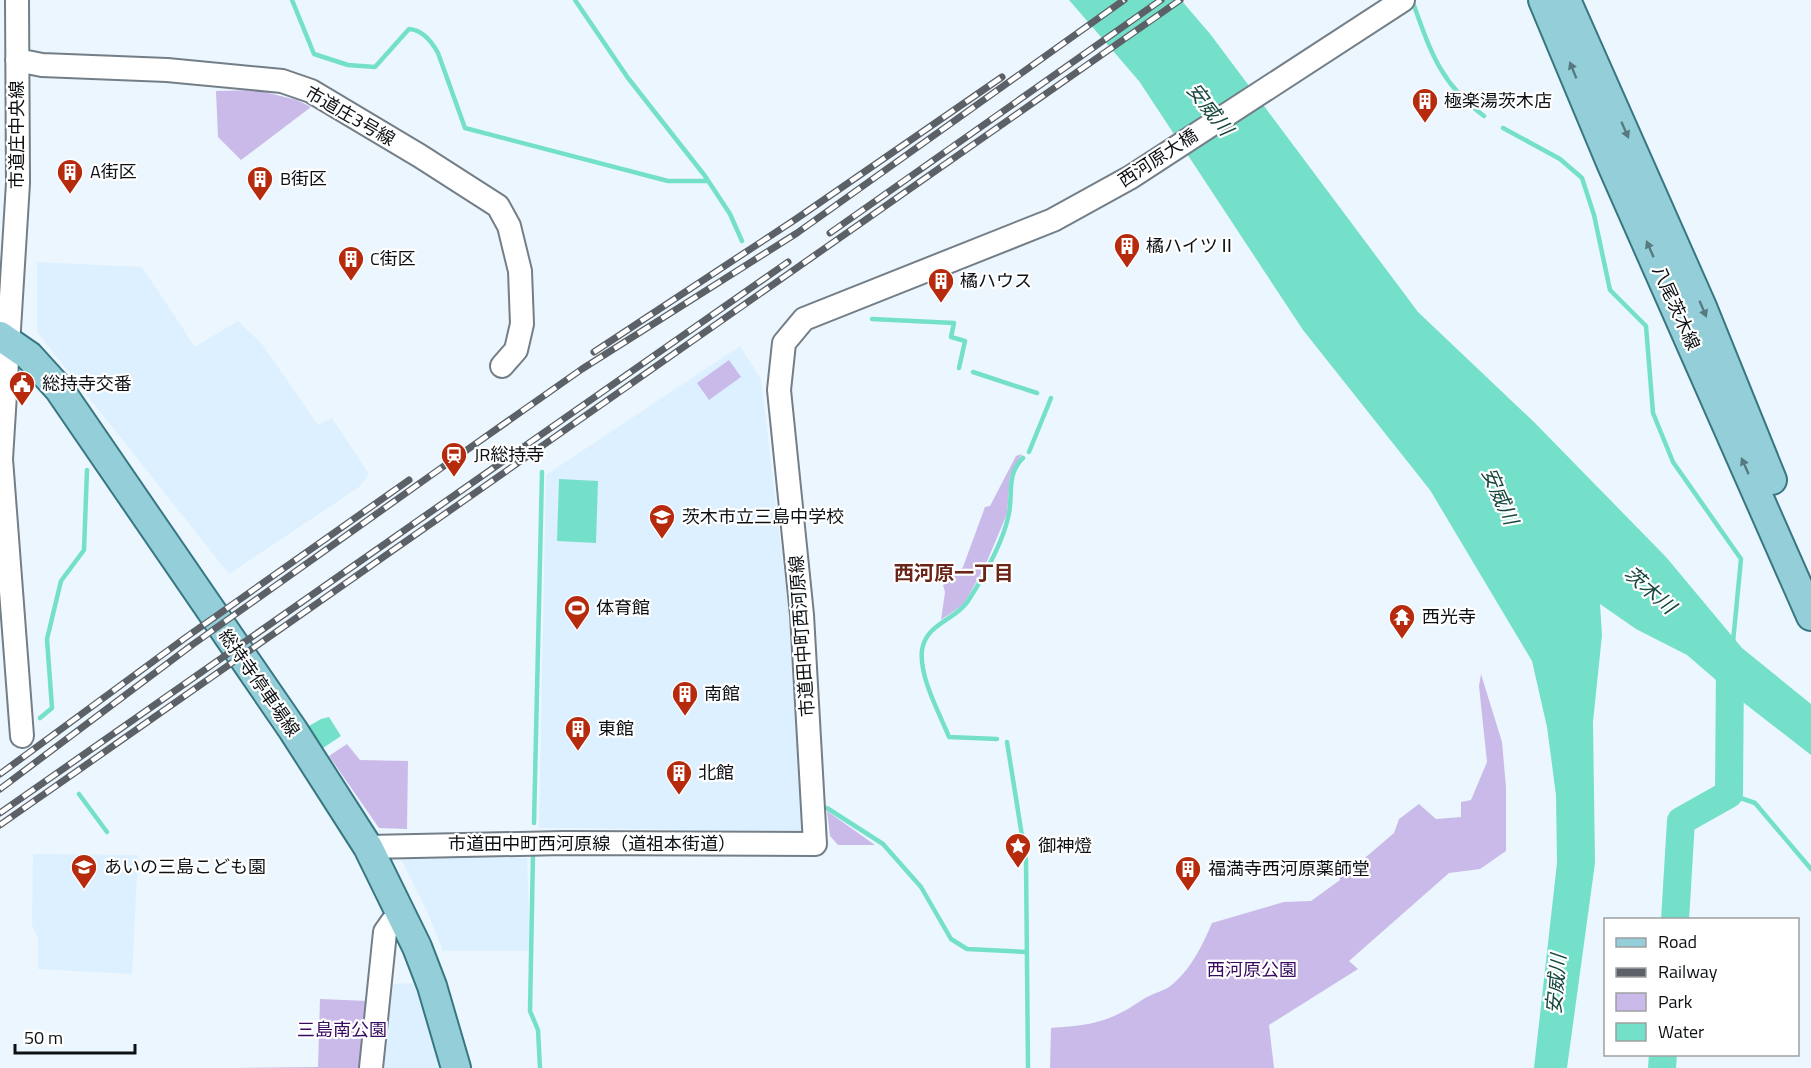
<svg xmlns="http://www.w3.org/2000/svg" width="1811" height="1068" font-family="'Titillium Web','Noto Sans JP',sans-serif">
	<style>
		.built { fill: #dcf0ff }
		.green { fill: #cabae9 }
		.water { fill: #74e0ca }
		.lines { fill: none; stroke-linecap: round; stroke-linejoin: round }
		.stream { stroke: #74e0ca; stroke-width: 4.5 }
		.river { stroke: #74e0ca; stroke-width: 28 }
		.minor-casing { stroke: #737e87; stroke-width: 26 }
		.major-casing { stroke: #377782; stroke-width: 32 }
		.minor { stroke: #fff; stroke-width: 22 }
		.major { stroke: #94ced8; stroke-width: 28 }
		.rail-casing { stroke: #5b6166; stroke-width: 7 }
		.rail { stroke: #fff; stroke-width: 4.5; stroke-dasharray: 14; stroke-linecap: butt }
		.oneway { fill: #577980 }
		.labels { text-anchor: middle; stroke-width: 4.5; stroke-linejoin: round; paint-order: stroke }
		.poi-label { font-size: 18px; fill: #0d1114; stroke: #fff; text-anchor: start }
		.street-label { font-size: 18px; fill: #0d1114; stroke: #fff }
		.park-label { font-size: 18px; fill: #370b60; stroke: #fff }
		.water-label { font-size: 20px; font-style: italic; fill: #17473e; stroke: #fff }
		.neighbourhood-label { font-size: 20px; font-weight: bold; fill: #692518; stroke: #fff }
	</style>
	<rect width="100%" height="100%" fill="#ecf6fe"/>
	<path class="built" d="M37,262L142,267L195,347L238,321L262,344L318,425L332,418L369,474L359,487L229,574L37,332Z
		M740,346L761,379L788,606L803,831L539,828L546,475Z
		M33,854L138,855L132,974L38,969V938L32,925Z
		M400,857L527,858L530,951H443L427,911Z
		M419,983L445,1068H384L390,984Z"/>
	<path class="green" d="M256,90L297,100L311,107L241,160L218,137L216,91Z
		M729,360L741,377L709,400L697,383Z
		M1022,454L1010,476L1007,514L985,566L964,604L941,620L945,592L943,585L963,567L985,507L990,506L1016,456Z
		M1481,674L1502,742L1506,787V851L1480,869L1449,873L1349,961L1358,969L1269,1025L1274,1068H1050L1051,1028C1091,1025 1108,1023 1142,1000C1152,993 1167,991 1175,982C1192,967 1203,944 1212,923L1284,902L1311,901L1340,880L1339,869L1353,868L1394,833L1399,819L1419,804L1436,819L1461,817V802L1471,800L1487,762L1479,686Z
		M347,744L360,760L408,761L407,829L379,828L329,756Z
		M827,811L875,845H838L830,836Z
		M320,999L368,1001L363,1068H236L318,1067Z"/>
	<path class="water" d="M1069,0H1181L1211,35L1418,312L1534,422L1666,557L1742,648L1811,704V755L1730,692L1687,655L1636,629L1600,604L1602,635L1593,722L1595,863L1567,1068H1534L1557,863L1556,795L1547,727L1532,661L1430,490L1303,330L1139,81Z
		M559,479L598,481L596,543L557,541Z
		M329,717L341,736L323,748L309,726L321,719Z"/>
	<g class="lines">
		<path class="stream" d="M292,0L314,54L348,65L375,67L409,29C423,30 432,42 438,53L465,128L668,181H707
			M575,0L628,78L705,176L730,214L742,241
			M1412,0C1430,50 1440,84 1484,116
			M1503,128L1560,159L1582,178L1594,215L1610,290L1646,326L1653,413L1673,462L1741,559L1733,642
			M872,319L954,323L951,337L965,341L959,368
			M973,372L1037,393
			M1029,452L1051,398
			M40,718L52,708L47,639L61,581L84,550L87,470
			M997,739L949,737C939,712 919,677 922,650C926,623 956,620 968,601C984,576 1001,547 1008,518C1014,497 1005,475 1023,458
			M1007,742L1026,861L1028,1068
			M79,794L107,832
			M1729,794L1755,803L1811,869
			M827,808L883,844L921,887L951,939L967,949L1026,952
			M534,823L542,472
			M533,853L530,1011L538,1030L540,1068"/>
		<path class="river" d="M1675,920L1681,821L1729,794L1730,664
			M1662,1068L1663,1054"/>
		<g class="minor-casing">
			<path id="minor" d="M17,0L18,183L1,459L22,736
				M17,60L42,65L167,70L282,81L311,91L420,156L498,206L509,226L520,271L522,324L516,350L502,366
				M368,847L564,843L815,844L802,615L779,390L784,343L804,319L1053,220L1131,177L1403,0
				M371,1068L385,932L392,922L403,920"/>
		</g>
		<g class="major-casing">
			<path id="major" d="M1543,0L1612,165L1811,616
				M1566,0L1702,307L1772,480
				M0,336L29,356L59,389L293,730L368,847L417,947L432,986L456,1068"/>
		</g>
		<use href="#minor" class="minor"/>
		<use href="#major" class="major"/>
		<g class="rail-casing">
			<path id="rail" d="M830,233L1161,0
				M594,352L796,219L1002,77
				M0,774L185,638L409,480
				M0,789L192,645L444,466L582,369L797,233L1124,0
				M0,813L788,262
				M0,825L1180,0"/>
		</g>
		<use href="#rail" class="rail"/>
	</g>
	<defs><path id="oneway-solid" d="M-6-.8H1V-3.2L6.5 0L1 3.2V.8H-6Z" transform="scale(1.5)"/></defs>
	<g class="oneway">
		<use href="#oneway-solid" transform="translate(1573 70) rotate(-112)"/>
		<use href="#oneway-solid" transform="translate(1625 130) rotate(66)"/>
		<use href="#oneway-solid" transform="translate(1650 249) rotate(-114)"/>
		<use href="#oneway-solid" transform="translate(1703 309) rotate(67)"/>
		<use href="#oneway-solid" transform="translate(1745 466) rotate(-114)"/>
	</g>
	<defs>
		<g id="building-pin" transform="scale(1.35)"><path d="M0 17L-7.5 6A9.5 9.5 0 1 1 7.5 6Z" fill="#b62a0e" stroke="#fff"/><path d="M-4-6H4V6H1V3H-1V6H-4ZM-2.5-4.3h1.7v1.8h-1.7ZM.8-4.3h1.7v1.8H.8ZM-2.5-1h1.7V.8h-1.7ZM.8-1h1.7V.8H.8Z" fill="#fff"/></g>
		<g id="civic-pin" transform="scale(1.35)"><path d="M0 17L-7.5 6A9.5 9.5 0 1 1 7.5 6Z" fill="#b62a0e" stroke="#fff"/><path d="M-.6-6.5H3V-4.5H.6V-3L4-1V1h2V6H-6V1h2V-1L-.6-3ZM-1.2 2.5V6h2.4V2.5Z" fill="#fff"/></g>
		<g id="station-pin" transform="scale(1.35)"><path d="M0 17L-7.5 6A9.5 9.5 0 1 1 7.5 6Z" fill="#b62a0e" stroke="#fff"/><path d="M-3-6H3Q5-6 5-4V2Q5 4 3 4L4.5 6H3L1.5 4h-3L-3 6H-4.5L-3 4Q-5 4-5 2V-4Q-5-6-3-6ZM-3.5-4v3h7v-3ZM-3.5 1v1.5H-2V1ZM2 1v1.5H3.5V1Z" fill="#fff"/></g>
		<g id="school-pin" transform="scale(1.35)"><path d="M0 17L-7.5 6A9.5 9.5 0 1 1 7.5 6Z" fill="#b62a0e" stroke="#fff"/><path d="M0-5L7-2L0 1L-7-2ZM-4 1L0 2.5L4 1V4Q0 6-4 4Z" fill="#fff"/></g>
		<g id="stadium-pin" transform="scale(1.35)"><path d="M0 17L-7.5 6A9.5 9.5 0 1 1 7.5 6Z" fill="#b62a0e" stroke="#fff"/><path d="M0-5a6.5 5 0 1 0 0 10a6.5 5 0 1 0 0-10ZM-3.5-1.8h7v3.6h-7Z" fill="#fff"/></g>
		<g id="temple-pin" transform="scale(1.35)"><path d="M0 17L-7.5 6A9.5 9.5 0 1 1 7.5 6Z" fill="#b62a0e" stroke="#fff"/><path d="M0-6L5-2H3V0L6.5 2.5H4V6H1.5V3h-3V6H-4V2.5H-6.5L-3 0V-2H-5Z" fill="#fff"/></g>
		<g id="sight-pin" transform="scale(1.35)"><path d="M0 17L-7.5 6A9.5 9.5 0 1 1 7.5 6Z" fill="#b62a0e" stroke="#fff"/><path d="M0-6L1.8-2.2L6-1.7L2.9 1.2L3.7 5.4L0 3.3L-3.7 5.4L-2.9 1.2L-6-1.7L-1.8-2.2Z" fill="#fff"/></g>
	</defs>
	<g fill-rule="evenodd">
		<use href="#building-pin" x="1425" y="101"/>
		<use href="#building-pin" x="70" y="172"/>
		<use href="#building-pin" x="260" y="179"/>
		<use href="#building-pin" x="1127" y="246"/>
		<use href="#building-pin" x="351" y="259"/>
		<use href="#building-pin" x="941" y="281"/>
		<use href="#civic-pin" x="22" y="384"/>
		<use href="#station-pin" x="454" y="455"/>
		<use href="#school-pin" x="662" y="517"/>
		<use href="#stadium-pin" x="577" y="608"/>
		<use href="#temple-pin" x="1402" y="617"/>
		<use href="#building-pin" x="685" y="694"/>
		<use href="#building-pin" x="578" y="729"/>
		<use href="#building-pin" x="679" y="773"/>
		<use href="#sight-pin" x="1018" y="846"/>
		<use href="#school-pin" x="84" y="867"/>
		<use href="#building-pin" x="1188" y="869"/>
	</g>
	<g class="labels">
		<g class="poi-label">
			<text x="1444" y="107">極楽湯茨木店</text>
			<text x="90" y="178">A街区</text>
			<text x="280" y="185">B街区</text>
			<text x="1146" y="252">橘ハイツⅡ</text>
			<text x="370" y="265">C街区</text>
			<text x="960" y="287">橘ハウス</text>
			<text x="42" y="390">総持寺交番</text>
			<text x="474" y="461">JR総持寺</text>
			<text x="682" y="523">茨木市立三島中学校</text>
			<text x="596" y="614">体育館</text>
			<text x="1422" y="623">西光寺</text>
			<text x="704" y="700">南館</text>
			<text x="598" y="735">東館</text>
			<text x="698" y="779">北館</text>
			<text x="1038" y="852">御神燈</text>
			<text x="104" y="873">あいの三島こども園</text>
			<text x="1208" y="875">福満寺西河原薬師堂</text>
		</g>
		<g class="street-label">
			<text transform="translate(350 116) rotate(30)" y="6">市道庄3号線</text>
			<text transform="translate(17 135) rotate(-90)" y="6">市道庄中央線</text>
			<text transform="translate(1158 158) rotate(-33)" y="6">西河原大橋</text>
			<text transform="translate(1676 308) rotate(66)" y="6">八尾茨木線</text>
			<text transform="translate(802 636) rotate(-94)" y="6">市道田中町西河原線</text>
			<text transform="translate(259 683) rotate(55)" y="6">総持寺停車場線</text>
			<text x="592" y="850">市道田中町西河原線（道祖本街道）</text>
		</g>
		<g class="park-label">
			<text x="1252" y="976">西河原公園</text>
			<text x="342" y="1036">三島南公園</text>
		</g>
		<g class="water-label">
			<text transform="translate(1210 109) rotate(52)" y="7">安威川</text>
			<text transform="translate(1500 496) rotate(66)" y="7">安威川</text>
			<text transform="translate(1650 590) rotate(41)" y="7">茨木川</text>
			<text transform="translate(1556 984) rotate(-85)" y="7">安威川</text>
		</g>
		<g class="neighbourhood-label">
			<text x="954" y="580">西河原一丁目</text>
		</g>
	</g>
	<rect x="1604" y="918" width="195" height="138" fill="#ffffff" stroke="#9ea0a1" stroke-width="1.5"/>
	<rect x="1616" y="938" width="30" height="9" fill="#94ced8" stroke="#9ea0a1" stroke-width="1.5"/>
	<text x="1658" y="948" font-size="18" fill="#0d1114">Road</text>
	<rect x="1616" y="968" width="30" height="9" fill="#5b6166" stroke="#9ea0a1" stroke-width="1.5"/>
	<text x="1658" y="978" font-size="18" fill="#0d1114">Railway</text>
	<rect x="1616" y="993" width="30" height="18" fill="#cabae9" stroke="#9ea0a1" stroke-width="1.5"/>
	<text x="1658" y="1008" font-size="18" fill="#0d1114">Park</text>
	<rect x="1616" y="1023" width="30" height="18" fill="#74e0ca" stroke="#9ea0a1" stroke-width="1.5"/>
	<text x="1658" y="1038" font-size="18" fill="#0d1114">Water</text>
	<path d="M15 1044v9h120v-9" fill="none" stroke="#0d1114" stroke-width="3"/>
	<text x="24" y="1044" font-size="18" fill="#0d1114" stroke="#ffffff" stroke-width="4.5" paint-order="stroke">50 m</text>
</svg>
